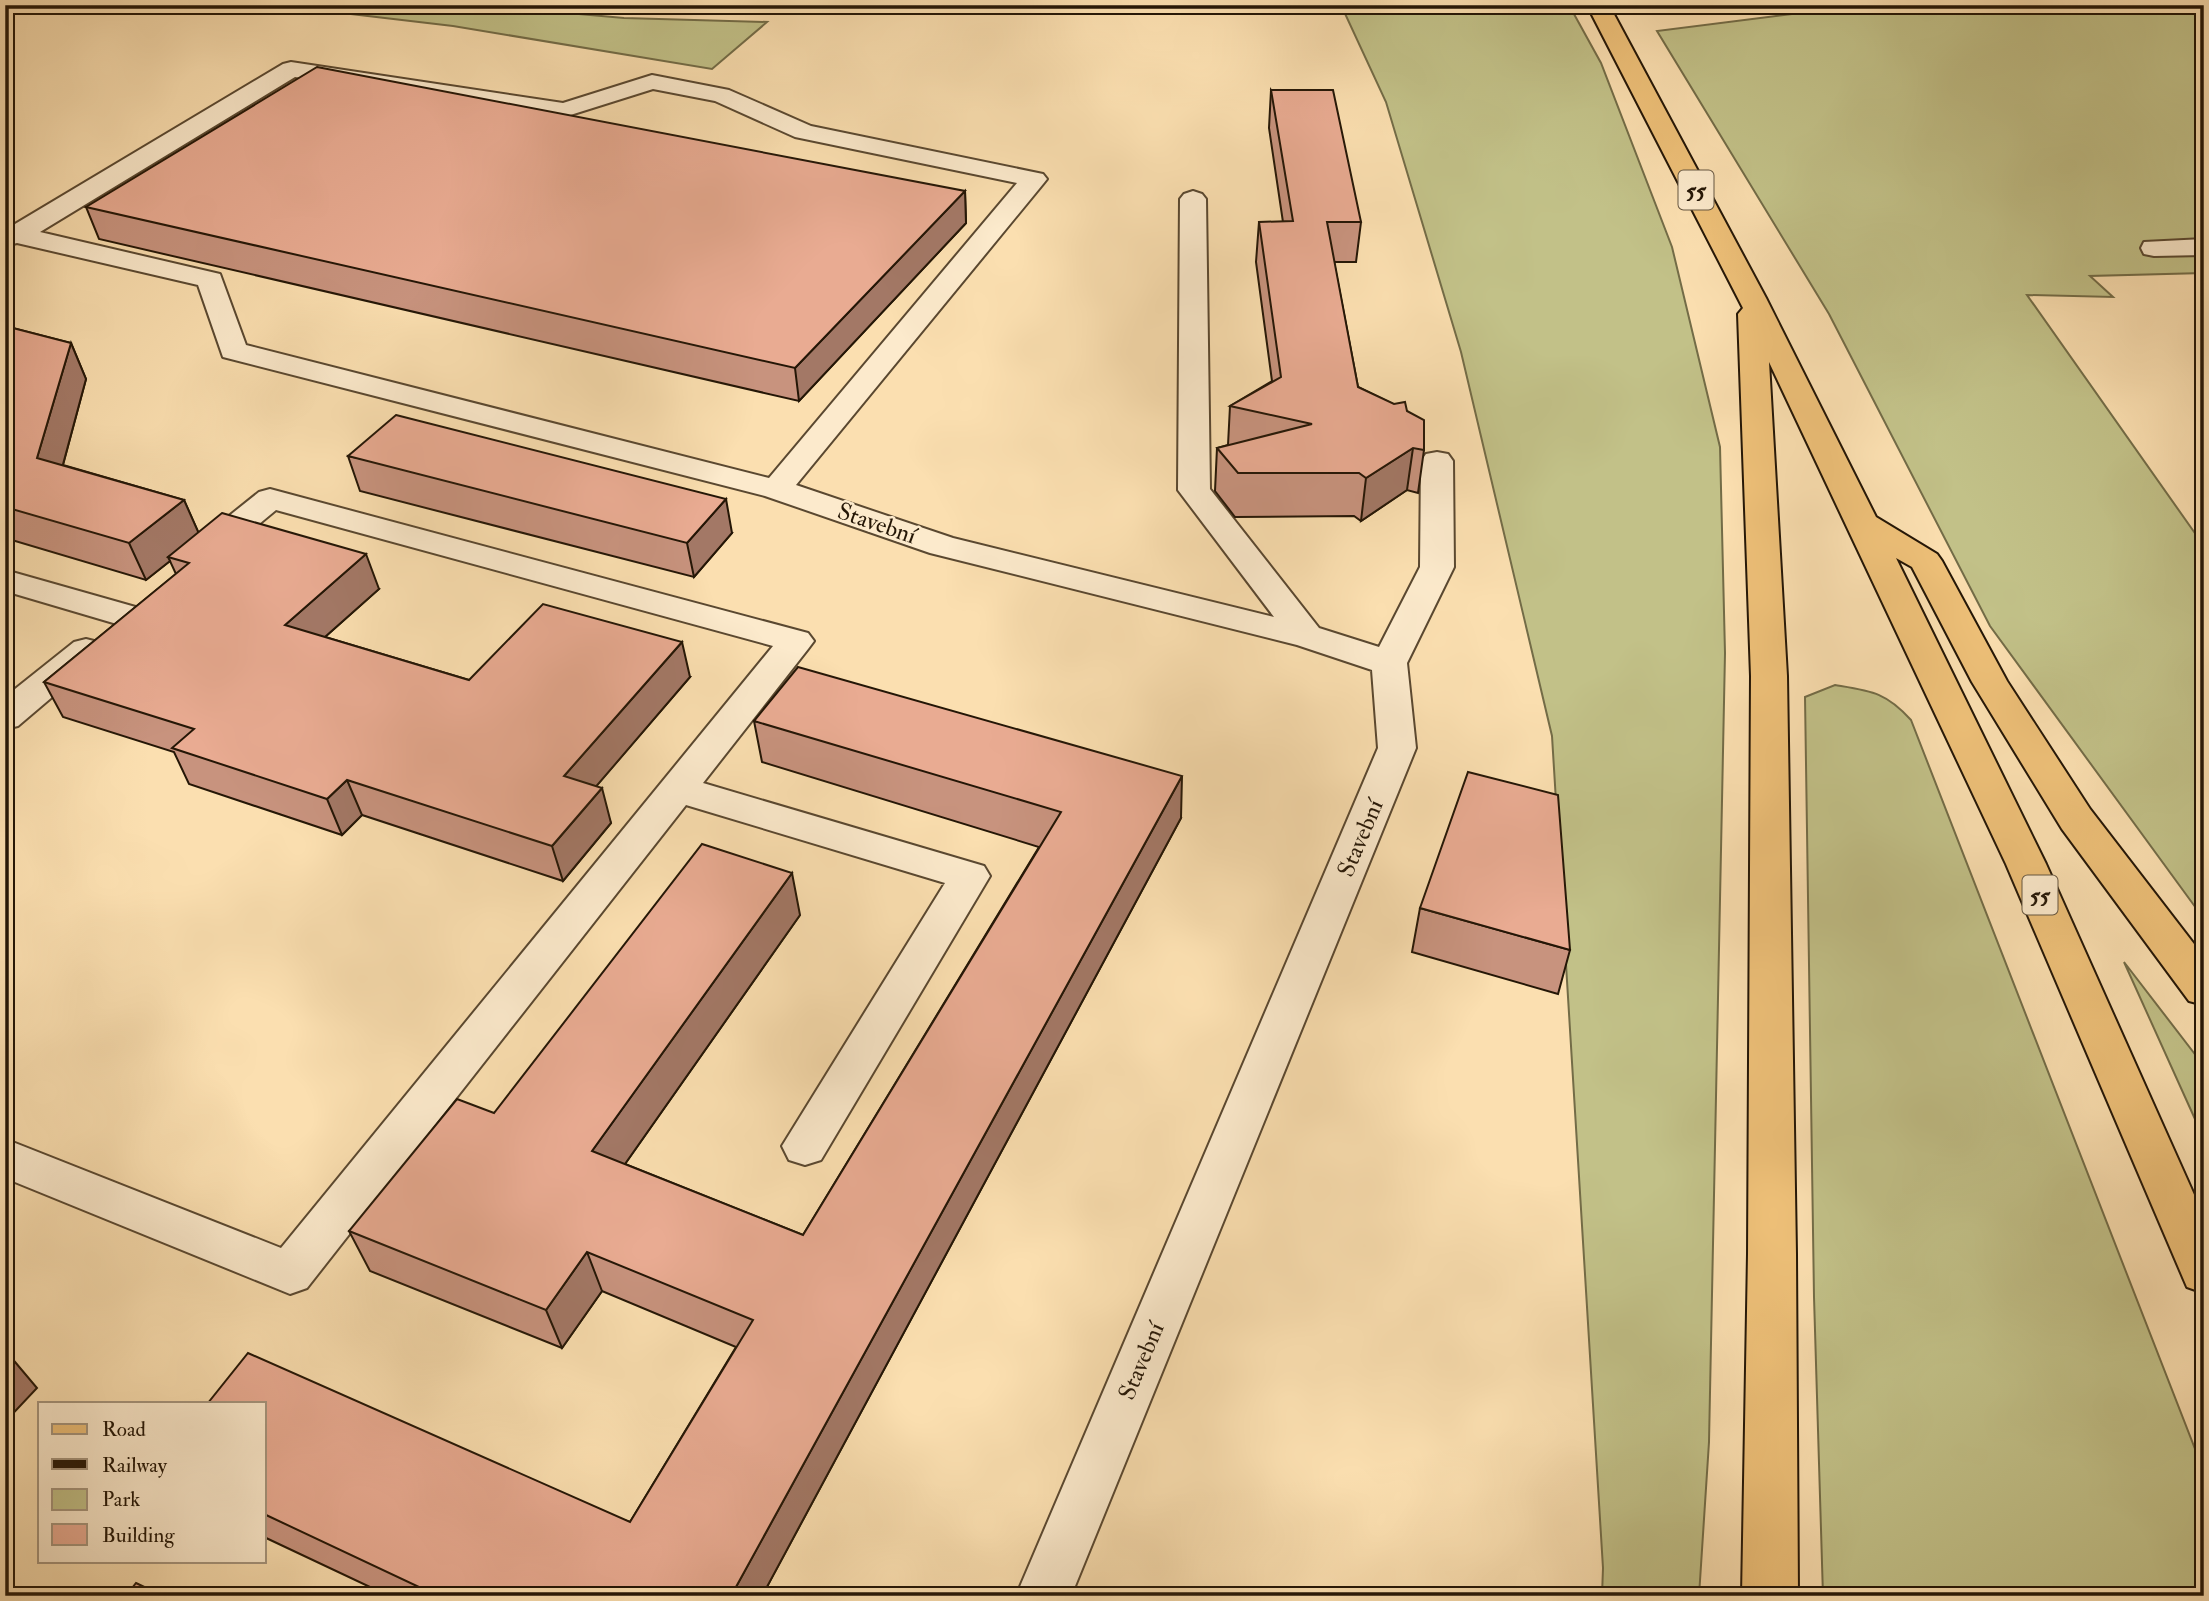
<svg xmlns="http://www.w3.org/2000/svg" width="2209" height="1601" font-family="'IM FELL Double Pica',serif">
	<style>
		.green { fill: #c2c188; stroke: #736c47; stroke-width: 2 }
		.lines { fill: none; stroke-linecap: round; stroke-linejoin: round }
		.minor-casing { stroke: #5a4830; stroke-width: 4 }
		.major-casing { stroke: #241606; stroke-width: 4 }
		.minor { fill: #fceacc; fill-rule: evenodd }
		.major { fill: #eec078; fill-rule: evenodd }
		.rail { stroke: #241606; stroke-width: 3.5; stroke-dasharray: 8 8; stroke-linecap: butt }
		.wall { fill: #c8937e; stroke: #241606; stroke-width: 2 }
		.shaded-wall { fill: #a37866; stroke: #241606; stroke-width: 2 }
		.building { fill: #e9ab92; stroke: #241606; stroke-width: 2 }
		.labels { text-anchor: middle; stroke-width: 5; stroke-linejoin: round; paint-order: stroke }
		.shield { fill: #fceacc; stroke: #655641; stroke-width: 2 }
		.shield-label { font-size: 23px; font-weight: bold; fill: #241606 }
		.street-label { font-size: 24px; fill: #241606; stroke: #fceacc }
	</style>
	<rect width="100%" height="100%" fill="#fbdfb0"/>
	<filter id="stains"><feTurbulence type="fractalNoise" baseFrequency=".00286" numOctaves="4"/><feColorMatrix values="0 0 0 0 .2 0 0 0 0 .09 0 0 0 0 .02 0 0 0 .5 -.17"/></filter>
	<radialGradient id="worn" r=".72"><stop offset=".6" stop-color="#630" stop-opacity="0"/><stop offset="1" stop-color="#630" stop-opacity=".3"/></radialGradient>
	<path class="green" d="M274,5H476L624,18L767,22L712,69L453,26Z
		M1341,5H1569L1601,63L1672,247L1720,447L1725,653L1709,1442L1699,1596H1602L1603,1568L1552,736L1461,352L1386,102Z
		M1864,5H2204V273L2090,276L2113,297L2027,295L2204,546V919L1990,626L1829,314L1657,31Z
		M1835,685C1871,691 1886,692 1911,720L2204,1472V1596H1823L1814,1297L1805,697Z
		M2124,962L2204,1066V1139Z"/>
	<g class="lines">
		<g class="minor-casing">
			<path id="minor" d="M291,62L563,103L652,75L729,90L811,126L1043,174L1047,179L1043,184L796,485L953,538L1274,617L1178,490L1180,199L1184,194L1193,191L1202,194L1206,199L1210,489L1319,628L1379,647L1420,567L1421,461L1426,454L1437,452L1448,454L1453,461L1454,567L1407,663L1416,748L1071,1596H1016L1378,748L1372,670L1297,645L930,553L765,496L223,357L198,285L17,243L5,246V230L283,64ZM295,77L564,117L653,89L715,101L795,137L1017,183L769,478L246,345L220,274L40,232Z
				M2204,239V255L2154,256L2144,254L2141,248L2144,242Z
				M270,489L808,633L814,641L808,649L703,783L984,866L990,876L821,1160L805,1165L789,1160L782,1146L945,883L686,805L307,1288L290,1294L5,1178V1139L281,1248L773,646L276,510L218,558L206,561L194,558L189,551L194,544L259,492Z
				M5,570L139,608L144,616L139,624L127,627L5,591Z
				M86,639L98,642L104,650L98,658L18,726L5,729V697L74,642Z"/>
		</g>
		<g class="major-casing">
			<path id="major" d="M1587,5H1609L1766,298L1876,517L1937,554L1942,561L2007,681L2090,809L2204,957V1005L2189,1001L2062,829L1972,682L1912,567L1896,558L2046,864L2204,1217V1293L2187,1287L2006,864L1769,362L1787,676L1796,1254L1798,1596H1742L1748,1254L1751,676L1738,314L1743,308Z"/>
		</g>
		<use href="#minor" class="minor"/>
		<use href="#major" class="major"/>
		<path class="rail" d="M609,5L771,12H895L1066,5"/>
	</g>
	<path class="wall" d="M1271,90L1361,222L1356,262H1334L1358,387L1407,411L1424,450L1418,493L1407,490L1361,521L1354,516L1235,517L1215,491L1217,448L1228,445L1230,406L1272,381L1256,262L1259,222H1283L1269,128Z
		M965,191L966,223L799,401L99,239L86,207Z
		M5,326L71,343L86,379L63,465L184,500L198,532L379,589L325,637L469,680L690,677L596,786L611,823L563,881L362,815L342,835L189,784L174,752L63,717L44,682L176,574L170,561L146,580L5,538Z
		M348,456L732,533L694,577L360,491Z
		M754,721L1181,818L762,1596H389L264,1537V1403L630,1522L736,1347L602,1291L562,1348L370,1271L349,1231L494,1113L800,915L625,1164L803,1235L1039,847L762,762Z
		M1420,908L1570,950L1558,994L1412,952Z"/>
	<path class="shaded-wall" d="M965,191L966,223L799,401L795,368Z
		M71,343L86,379L55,494L37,458Z
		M1413,448L1407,490L1361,521L1366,478Z
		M726,499L732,533L694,577L687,543Z
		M184,500L200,536L168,557L170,561L146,580L129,543Z
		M366,554L379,589L299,660L285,625Z
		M682,642L690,677L575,811L564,776Z
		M1182,776L1181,818L762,1596H731Z
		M347,780L362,815L342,835L327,799Z
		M602,788L611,823L563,881L552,846Z
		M792,873L800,915L606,1191L592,1151Z
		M587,1252L602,1291L562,1348L546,1310Z
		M10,1356L37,1388L5,1422V1360Z"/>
	<path class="building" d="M317,67L965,191L795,368L86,207Z
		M1271,90H1333L1361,222H1327L1358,387L1394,404L1405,402L1407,411L1424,420V450L1413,448L1366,478L1359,473H1238L1217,448L1312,424L1230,406L1281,377L1259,222L1293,221Z
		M5,326L71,343L37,458L184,500L129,543L5,507Z
		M396,415L726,499L687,543L348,456Z
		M222,513L366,554L285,625L469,680L543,604L682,642L564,776L602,788L552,846L347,780L327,799L172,748L194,729L44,682L189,563L168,557Z
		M798,667L1182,776L731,1596H438L264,1514V1403H208L248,1353L630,1522L753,1320L587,1252L546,1310L349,1231L457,1099L494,1113L702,844L792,873L592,1151L803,1235L1061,812L754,721Z
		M1468,772L1558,795L1570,950L1420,908Z
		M136,1583L163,1596H126Z"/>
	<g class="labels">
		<g class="shield">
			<rect x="1678.5" y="170.5" width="35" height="39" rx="5"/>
			<rect x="2022.5" y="875.5" width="35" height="39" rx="5"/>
		</g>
		<g class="shield-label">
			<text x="1696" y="198">55</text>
			<text x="2040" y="903">55</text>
		</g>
		<g class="street-label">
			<text transform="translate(877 523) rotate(19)" y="8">Stavební</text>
			<text transform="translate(1360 838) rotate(-67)" y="8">Stavební</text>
			<text transform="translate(1141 1361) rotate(-67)" y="8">Stavební</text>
		</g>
	</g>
	<rect width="2209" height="1601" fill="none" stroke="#fbdfb0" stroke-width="28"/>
	<rect x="7" y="7" width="2195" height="1587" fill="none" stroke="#241606" stroke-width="3.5"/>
	<rect x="14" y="14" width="2181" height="1573" fill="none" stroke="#241606" stroke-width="2"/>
	<rect x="38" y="1402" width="228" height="161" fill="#fceacc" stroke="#a6957d" stroke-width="2"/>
	<rect x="52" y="1424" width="35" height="10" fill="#eec078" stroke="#a6957d" stroke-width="2"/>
	<text x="102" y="1436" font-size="21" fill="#241606">Road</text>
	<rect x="52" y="1459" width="35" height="10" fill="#241606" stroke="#a6957d" stroke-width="2"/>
	<text x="102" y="1472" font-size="21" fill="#241606">Railway</text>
	<rect x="52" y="1489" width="35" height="21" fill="#c2c188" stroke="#a6957d" stroke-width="2"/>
	<text x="102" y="1506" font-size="21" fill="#241606">Park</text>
	<rect x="52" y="1524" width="35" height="21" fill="#e9ab92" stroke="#a6957d" stroke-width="2"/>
	<text x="102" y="1542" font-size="21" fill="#241606">Building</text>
	<rect width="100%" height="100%" filter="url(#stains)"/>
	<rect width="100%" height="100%" fill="url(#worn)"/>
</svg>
